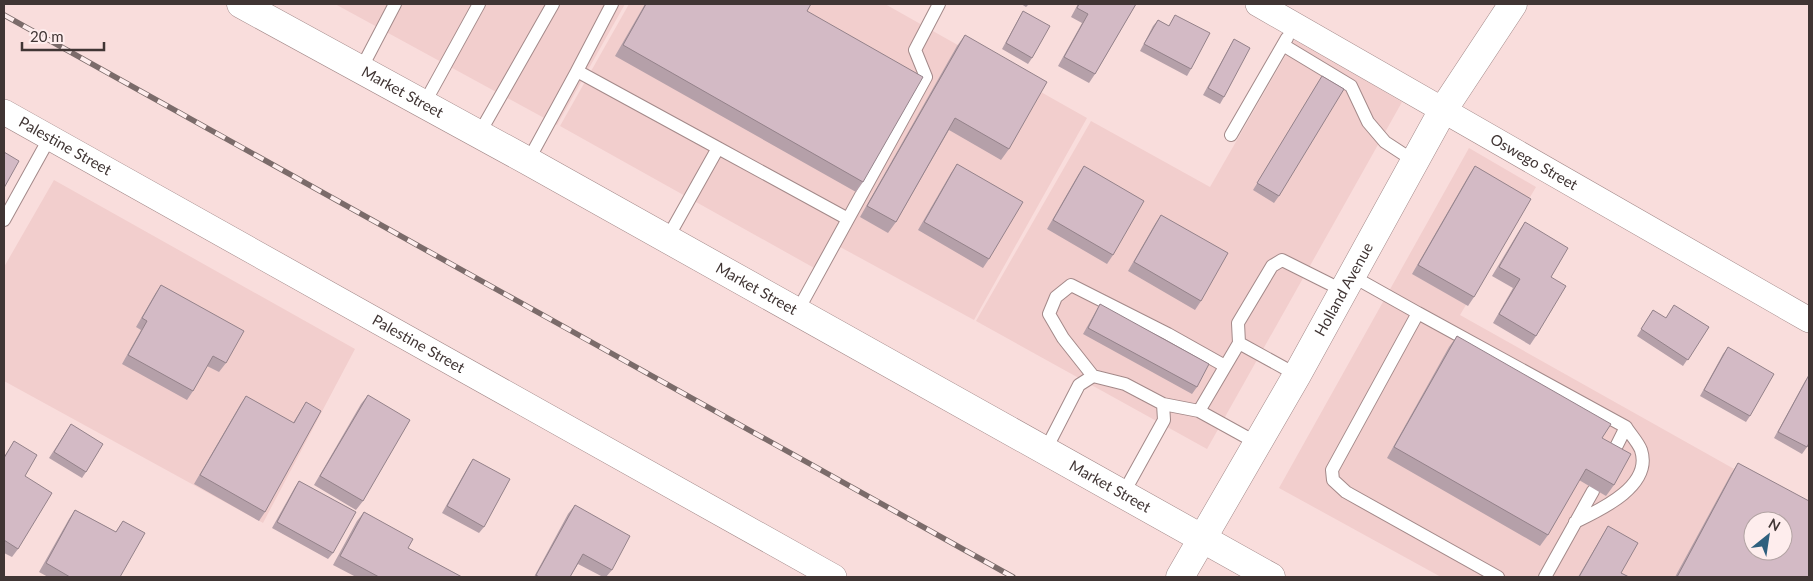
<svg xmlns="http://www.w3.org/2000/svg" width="1813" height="581" font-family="Lato,sans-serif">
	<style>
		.built { fill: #f2cecd; fill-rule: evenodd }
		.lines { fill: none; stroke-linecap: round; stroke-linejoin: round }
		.lane-casing { stroke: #a38989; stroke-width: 14 }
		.street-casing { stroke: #a38989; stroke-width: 26 }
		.secondary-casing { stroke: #a38989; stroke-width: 29 }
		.lane { stroke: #fff; stroke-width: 12 }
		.street { stroke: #fff; stroke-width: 25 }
		.secondary { stroke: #fff; stroke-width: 28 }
		.rail-casing { stroke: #7b6b6a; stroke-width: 5.5 }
		.rail { stroke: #feeded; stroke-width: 4; stroke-dasharray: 11; stroke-linecap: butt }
		.wall { fill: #b5a0a9 }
		.building { fill: #d3bac5; stroke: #94828a; fill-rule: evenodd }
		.labels { text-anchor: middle; stroke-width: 4.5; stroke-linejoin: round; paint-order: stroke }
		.street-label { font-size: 15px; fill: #403534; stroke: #feeded }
	</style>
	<rect width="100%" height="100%" fill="#f9dddc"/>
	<path class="built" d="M335,4H625L557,125Z
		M629,4H885L1087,118L974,320L831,242L816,269L560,126Z
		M1295,39L1402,102L1207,449L976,321L1091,121L1210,187Z
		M1469,148L1536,187L1460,315L1809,511V577H1441L1279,488ZM1753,521H1783V551H1753Z
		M54,180L355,349L263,523L4,381V267Z"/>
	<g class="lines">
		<g class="lane-casing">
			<path id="lane" d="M1283,45L1351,86L1368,122L1385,142L1414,161
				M361,69L395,4
				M577,71L612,4
				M424,104L479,4
				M479,134L553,4
				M1231,135L1287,38
				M718,148L848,219
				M528,161L577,71L718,148L667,239
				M4,220L50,137
				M1352,276L1418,313L1332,470L1333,480L1346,492L1498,577
				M797,312L926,77L915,50L939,4
				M1418,313L1626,427L1612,455
				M1239,343L1297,375
				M1093,376L1063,338L1049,314L1056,297L1071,285L1168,334L1225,366
				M1163,404L1199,411
				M1257,443L1199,411L1239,343L1238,323L1272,266L1282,260L1344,291
				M1045,451L1079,385L1093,376L1125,384L1163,404L1164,420L1123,494
				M1575,522C1600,510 1653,486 1641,450C1638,442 1630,434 1626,427
				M1545,577L1593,491"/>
		</g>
		<g class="street-casing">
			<g id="street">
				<path id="s1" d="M1258,4L1809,320"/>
				<path id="s2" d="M4,112L834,577"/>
			</g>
		</g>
		<g class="secondary-casing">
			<g id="secondary">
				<path id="s3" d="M241,4L528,161L1271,577"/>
				<path id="s4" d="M1180,577L1297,375L1443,110L1513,4"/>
			</g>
		</g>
		<use href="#lane" class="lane"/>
		<use href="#street" class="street"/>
		<use href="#secondary" class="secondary"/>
		<g class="rail-casing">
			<path id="rail" d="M4,15L1013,577"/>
		</g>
		<use href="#rail" class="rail"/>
	</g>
	<path class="wall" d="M645,4H811L807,11L863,182L856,192L615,56Z
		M1021,4H1029L1026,7Z
		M1078,4H1136L1095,74L1089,83L1058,66L1082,23L1071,17Z
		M1023,11L1032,58L1028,64L1002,49L1019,18Z
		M1175,15L1191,69L1187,76L1140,51L1153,26L1158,20L1169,26Z
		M965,35L1009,149L1001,160L949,130L896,222L888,233L860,217L957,46Z
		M1234,39L1224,97L1220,104L1203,95L1230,46Z
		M1322,76L1279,196L1274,203L1253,190Z
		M957,164L989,259L983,268L918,230L951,173Z
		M1084,166L1113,255L1107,264L1047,229L1078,175Z
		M1475,166L1474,297L1468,306L1412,274L1469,175Z
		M1161,215L1201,301L1195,310L1128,271L1155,224Z
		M1525,222L1551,277L1536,336L1530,345L1493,323L1513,288L1492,276L1519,231Z
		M161,285L226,363L219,372L207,366L193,391L187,400L122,364L141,330L136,327L155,294Z
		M1100,304L1197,387L1192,394L1083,334L1096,311Z
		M1653,310L1665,318L1709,327L1683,366L1637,336Z
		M1457,336L1602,438L1614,485L1606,496L1579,480L1548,535L1540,546L1387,458L1449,347Z
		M1728,347L1750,416L1746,422L1700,396L1723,354Z
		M1809,375L1807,447L1802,454L1774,438L1805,381Z
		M368,395L363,501L356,510L314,485L361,404Z
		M246,396L293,423L306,402L265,512L259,521L194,484L240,405Z
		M71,424L86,472L82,478L49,458Z
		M14,441L25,476L18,549L12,557L4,553V457Z
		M473,459L484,527L479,533L442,513L469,465Z
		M1738,463L1809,577H1675L1731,474Z
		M299,481L333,553L328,559L272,528L295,487Z
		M575,505L612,570L606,577H603L578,564L570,577H534L568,514Z
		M75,510L116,532L123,521L120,577H48L39,572L69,519Z
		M364,512L408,548L462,577H356L333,565L357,521Z
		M1608,526L1621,573L1629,577H1578Z"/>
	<path class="building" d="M646,4H811L807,11L923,77L863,182L623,45Z
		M1079,4H1136L1095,74L1064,57L1088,14L1077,8Z
		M1023,11L1050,26L1032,58L1006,43Z
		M1175,15L1210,33L1191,69L1144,44L1158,20L1169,26Z
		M965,35L1047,82L1009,149L955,118L896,222L867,206Z
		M1234,39L1250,48L1224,97L1208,88Z
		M1322,76L1344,89L1279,196L1257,183Z
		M4,152L19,161L4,188Z
		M957,164L1023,202L989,259L924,222Z
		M1084,166L1144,201L1113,255L1053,220Z
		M1475,166L1531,199L1474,297L1418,265Z
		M1161,215L1228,253L1201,301L1134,262Z
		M1525,222L1568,248L1551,277L1566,286L1536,336L1499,314L1520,279L1499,267Z
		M161,285L244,331L226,363L213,356L193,391L128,355L147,321L142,318Z
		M1100,304L1209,364L1197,387L1088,328Z
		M1674,305L1709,327L1688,360L1641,329L1653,310L1666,318Z
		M1457,336L1611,424L1602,438L1631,454L1614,485L1586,469L1548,535L1394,447Z
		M1728,347L1774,374L1750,416L1704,390Z
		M1809,375V443L1807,447L1778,432Z
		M368,395L410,420L363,501L320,476Z
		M246,396L294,423L306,402L321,411L265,512L200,475Z
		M71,424L103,444L86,472L54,452Z
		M14,441L37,455L25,476L52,493L18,549L4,540V458Z
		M473,459L510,479L484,527L447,506Z
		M1738,463L1809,501V577H1677ZM1753,521H1783V551H1753Z
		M299,481L356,512L333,553L277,522Z
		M575,505L630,536L612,570L583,554L570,577H539L536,575Z
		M75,510L116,532L123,521L145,533L120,577H70L46,563Z
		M364,512L413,539L408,548L462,577H379L340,556Z
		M1608,526L1638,543L1621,573L1629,577H1579Z"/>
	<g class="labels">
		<g class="street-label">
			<text dy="5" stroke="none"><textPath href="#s3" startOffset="184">Market Street</textPath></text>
			<text dy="5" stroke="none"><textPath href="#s2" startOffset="70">Palestine Street</textPath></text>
			<text dy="5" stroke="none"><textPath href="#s1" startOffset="318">Oswego Street</textPath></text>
			<text dy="5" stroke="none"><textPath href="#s3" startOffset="589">Market Street</textPath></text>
			<text dy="5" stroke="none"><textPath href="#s4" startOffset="331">Holland Avenue</textPath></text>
			<text dy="5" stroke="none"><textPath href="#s2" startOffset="475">Palestine Street</textPath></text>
			<text dy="5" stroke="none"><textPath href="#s3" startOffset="994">Market Street</textPath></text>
		</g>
	</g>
	<rect width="1813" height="581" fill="none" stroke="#403534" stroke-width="10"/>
	<g transform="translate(1768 536) rotate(30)"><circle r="24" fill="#feeded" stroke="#b2a3a3"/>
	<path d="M0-4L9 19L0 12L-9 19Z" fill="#2f607e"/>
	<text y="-8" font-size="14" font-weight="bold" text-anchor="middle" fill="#403534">N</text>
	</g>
	<path d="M22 42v8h82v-8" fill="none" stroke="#403534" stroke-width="2.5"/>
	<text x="30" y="42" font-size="15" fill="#403534" stroke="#feeded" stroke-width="4" paint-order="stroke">20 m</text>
</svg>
